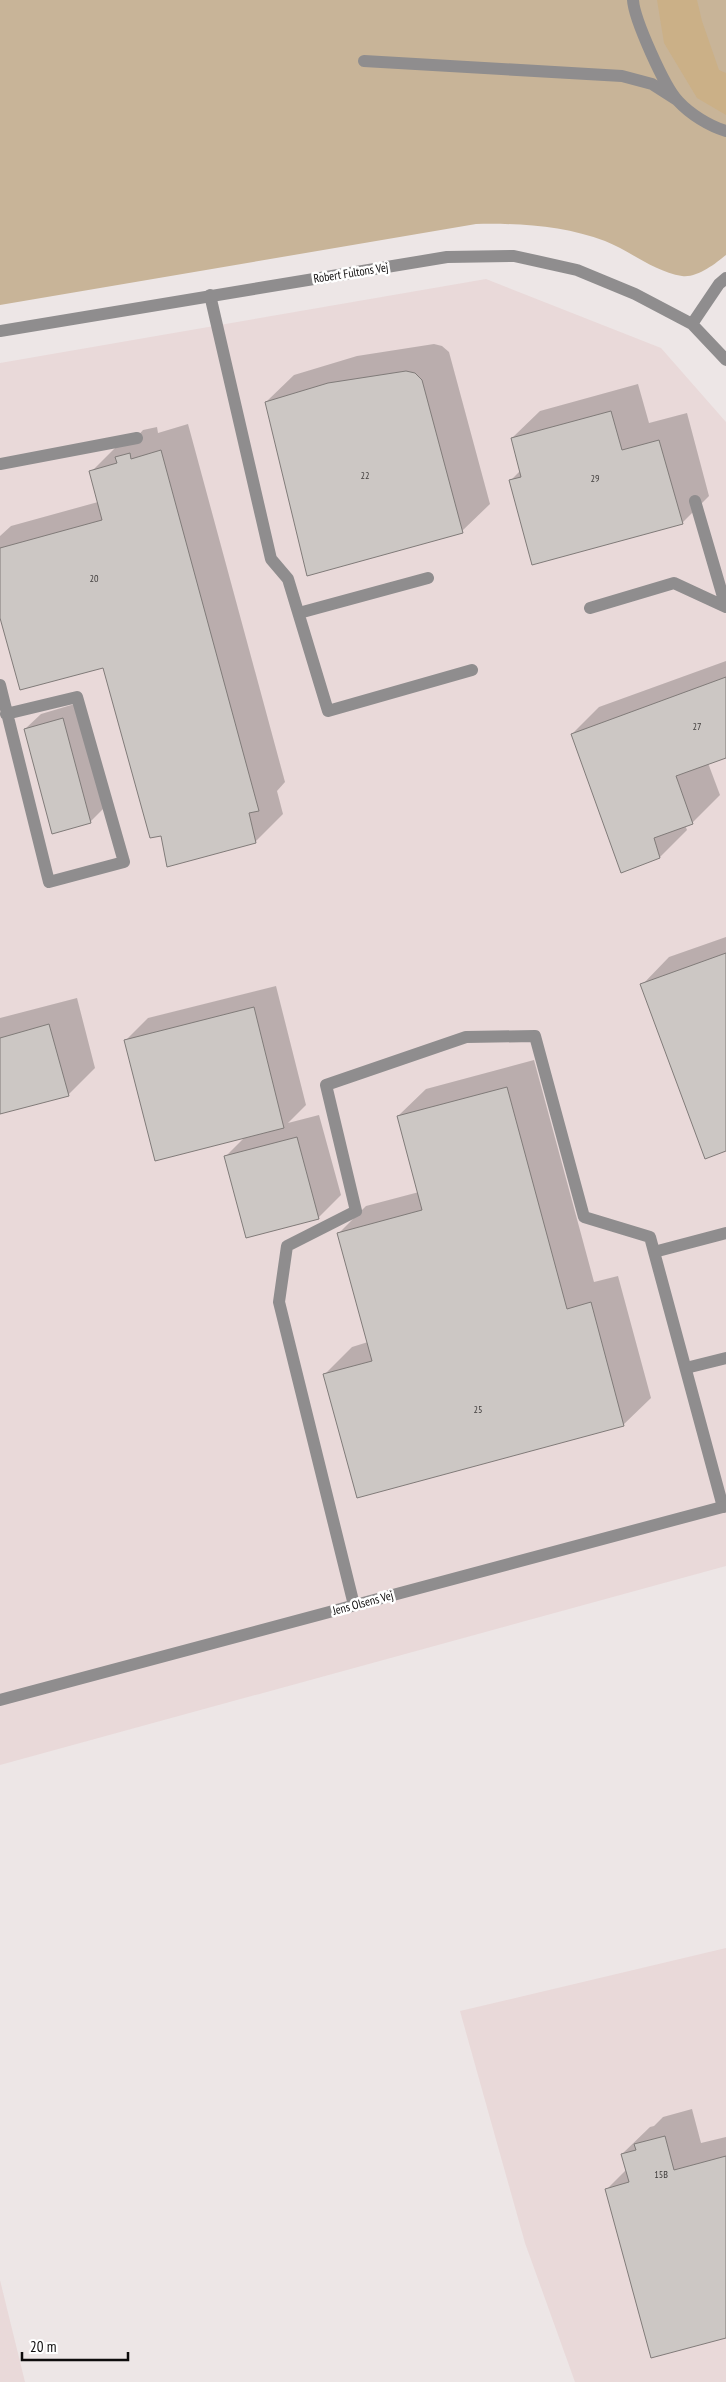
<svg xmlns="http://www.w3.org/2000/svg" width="726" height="2382" font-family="'PT Sans Narrow',sans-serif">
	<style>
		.built { fill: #e9d9d9 }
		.green { fill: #c8b498 }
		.forest { fill: #cbb087 }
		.shadow { fill: #0003 }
		.building { fill: #ccc7c4; stroke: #807b79 }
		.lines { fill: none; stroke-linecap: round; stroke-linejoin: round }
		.lane { stroke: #8f8d8e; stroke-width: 12 }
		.street { stroke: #8f8d8e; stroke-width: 12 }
		.labels { text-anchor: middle; stroke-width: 5; stroke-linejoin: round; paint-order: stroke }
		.number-label { font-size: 10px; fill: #3e3b3a }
		.street-label { font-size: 12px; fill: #0e0c0c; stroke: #fff }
	</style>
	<rect width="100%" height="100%" fill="#ede6e6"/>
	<path class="built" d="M486,279L661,348L726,422V1566L0,1765V363Z
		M726,1948V2382H575L525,2243L460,2011Z
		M0,2280L25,2382H0Z"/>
	<path class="green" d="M0,0H726V255C715,264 697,278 682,276C655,272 630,251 605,241C565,226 519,223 476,224L0,305Z"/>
	<path class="forest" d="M657,0H697L702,21L719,70L726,73V115L697,98L664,43Z"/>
	<path class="shadow" d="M434,344L442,346L449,352L490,504L462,531L266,402L294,375L357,356Z
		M638,384L649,423L687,413L709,496L682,523L511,480L521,470L512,438L540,411Z
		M188,424L285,782L277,791L283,814L256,841L162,835L103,666L0,613V536L11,526L98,502L91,472L118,445L134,440L143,430L157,427L158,433Z
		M726,661V757L708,763L720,795L692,823L685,825L687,830L660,857L622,871L572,734L599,707Z
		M78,703L106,806L90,822L25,729L41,714Z
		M726,937V1150L642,985L669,957Z
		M276,986L306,1105L288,1123L319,1115L341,1195L318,1218L226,1156L245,1137L126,1040L148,1018Z
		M77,998L95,1068L68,1095L0,1113V1018Z
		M534,1060L594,1282L618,1276L651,1398L623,1425L325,1374L352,1347L368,1342L339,1233L366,1206L419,1192L398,1116L426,1089Z
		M692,2109L701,2143L726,2137V2337L607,2189L627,2169L622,2154L650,2127L654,2126L663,2117Z"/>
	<path class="building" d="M406,371L415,373L422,380L463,533L307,576L265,402L328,383Z
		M611,411L622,450L659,440L683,524L532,565L509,480L521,477L511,438Z
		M161,450L259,811L249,813L256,843L167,867L161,836L150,838L103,668L20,690L0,618V548L102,520L89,471L117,463L115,457L130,453L131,459Z
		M726,677V758L676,776L693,824L654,838L660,858L621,873L571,734Z
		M63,718L91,823L52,834L24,729Z
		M726,953V1151L705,1159L640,984Z
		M254,1007L284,1128L155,1161L124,1040Z
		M49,1024L69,1096L0,1114V1038Z
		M507,1087L567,1309L591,1302L624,1426L357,1498L323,1374L372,1361L337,1233L422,1210L397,1116Z
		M297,1137L319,1219L246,1238L224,1156Z
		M665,2136L674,2170L726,2156V2338L651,2358L605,2189L629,2182L621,2154L636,2150L634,2144Z"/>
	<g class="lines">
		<path class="lane" d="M633,0C634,19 665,88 678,101C690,114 709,126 726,131
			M364,61L622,76L652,84L677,100
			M210,295L271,559L288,579L328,711L472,670
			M0,464L137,438
			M695,501L726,607
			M590,608L674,583L726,607
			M299,613L428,578
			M0,685L49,882L124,862L77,697L6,714
			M654,1252L726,1233
			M686,1368L726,1358
			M354,1605L279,1302L287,1246L356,1211L326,1085L466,1037L535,1036L584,1217L650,1237L723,1507"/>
		<path class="street" d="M692,324L719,284L726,278
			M0,331L447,257L514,256L577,270L635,294L692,324L726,360
			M0,1700L726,1506"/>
	</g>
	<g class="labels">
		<g class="number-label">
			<text x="365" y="479">22</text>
			<text x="595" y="482">29</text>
			<text x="94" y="582">20</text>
			<text x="697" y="730">27</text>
			<text x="478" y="1413">25</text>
			<text x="661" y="2178">15B</text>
		</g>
		<g class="street-label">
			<text transform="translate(351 273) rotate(-9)" y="4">Robert Fultons Vej</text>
			<text transform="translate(363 1603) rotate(-15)" y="4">Jens Olsens Vej</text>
		</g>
	</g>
	<path d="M22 2352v8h106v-8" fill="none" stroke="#0e0c0c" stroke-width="2.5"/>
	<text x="30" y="2352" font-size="15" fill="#0e0c0c" stroke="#ffffff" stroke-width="4" paint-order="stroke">20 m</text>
</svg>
